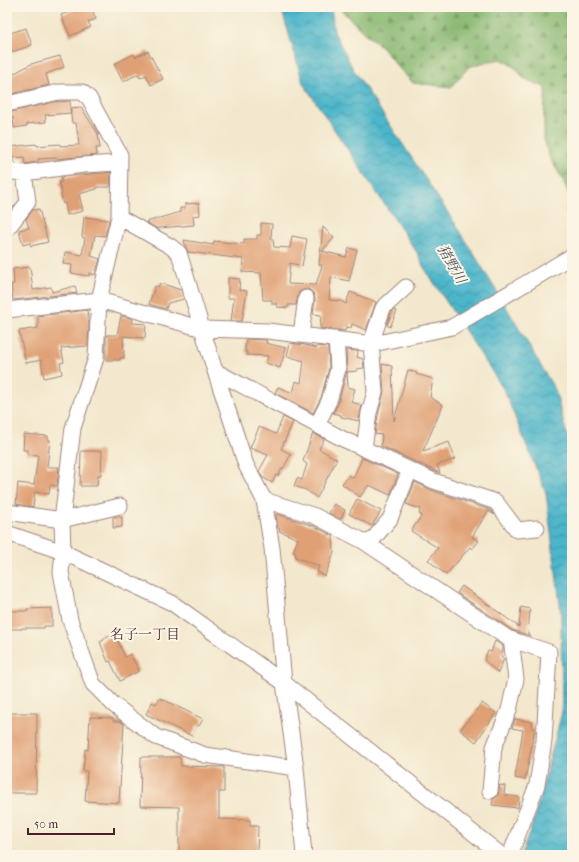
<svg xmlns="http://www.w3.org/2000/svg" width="579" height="862" font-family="'IM FELL French Canon','Noto Serif JP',serif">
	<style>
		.forest { fill: url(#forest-firs); stroke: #6a6c4f }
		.water { fill: url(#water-waves); stroke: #4b6a7a }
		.building { fill: #e0a074 }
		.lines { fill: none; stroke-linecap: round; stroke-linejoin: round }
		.minor-casing { stroke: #9e847c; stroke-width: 17 }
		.minor { stroke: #fff; stroke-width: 15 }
		.labels { text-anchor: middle; stroke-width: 4; stroke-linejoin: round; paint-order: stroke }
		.water-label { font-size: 14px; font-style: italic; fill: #4b5463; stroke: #fcf5e5 }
		.neighbourhood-label { font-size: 14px; fill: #4a1f2b; stroke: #fcf5e5 }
	</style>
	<defs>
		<pattern id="forest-firs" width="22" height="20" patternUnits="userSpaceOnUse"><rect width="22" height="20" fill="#8ab973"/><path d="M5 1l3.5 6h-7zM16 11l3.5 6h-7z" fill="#73965f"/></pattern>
		<pattern id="water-waves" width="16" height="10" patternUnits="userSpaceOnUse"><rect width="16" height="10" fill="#4cb6ca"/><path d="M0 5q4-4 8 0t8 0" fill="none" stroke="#4193a4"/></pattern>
	</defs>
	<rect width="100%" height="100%" fill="#fcf5e5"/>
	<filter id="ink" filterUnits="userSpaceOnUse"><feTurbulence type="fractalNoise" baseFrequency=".025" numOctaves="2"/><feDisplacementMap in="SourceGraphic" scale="8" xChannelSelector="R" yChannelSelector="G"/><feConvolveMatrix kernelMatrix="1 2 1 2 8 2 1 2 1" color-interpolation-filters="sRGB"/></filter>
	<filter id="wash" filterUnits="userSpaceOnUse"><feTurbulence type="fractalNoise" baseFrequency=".012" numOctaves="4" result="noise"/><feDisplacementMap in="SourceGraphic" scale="16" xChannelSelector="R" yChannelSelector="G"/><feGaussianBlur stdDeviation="0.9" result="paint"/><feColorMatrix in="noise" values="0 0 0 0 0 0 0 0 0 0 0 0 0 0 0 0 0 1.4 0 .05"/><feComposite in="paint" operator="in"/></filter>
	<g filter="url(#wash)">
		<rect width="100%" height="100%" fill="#f3e8cd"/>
		<path class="forest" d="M338,7H572V230L566,210L570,197L562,178L550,159L544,139V112L546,88L523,78L517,69L501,59L482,63L469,67L451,87L413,83L395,64L382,47L364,33Z"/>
		<path class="water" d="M281,7H331L334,32L353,69L458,228L508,310L555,390L569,443L572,446V855H521L534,820L562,712L561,613L546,493L504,390L423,266L418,254L303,83Z"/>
		<g id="blocks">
			<path class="building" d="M80,7H91L96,19L88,22L91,27L70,36L61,15Z
				M26,28L32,45L12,52L11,49L7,50V34Z
				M148,51L163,79L151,85L146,75L140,78L138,74L123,82L114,64L134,54L135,57Z
				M60,56L64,67L46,74L49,85L7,95V81L13,78L11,75L31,64Z
				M70,101L71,113L45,115L46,122L27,124V126L14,128L13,117L7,118V113L54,102Z
				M81,107L98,134L100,148H96L97,155L57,159L56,158L38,159V162L25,164L24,157L10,158L9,147L36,144L37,146L60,144V146L79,145L76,123H72L70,108Z
				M111,172L110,187H97V189L79,194L83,211L67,215L65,203L63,204L61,194L62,193L59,182H62L61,177Z
				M199,203L200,215L193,216L194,225L160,228L158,229L146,222L180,212V208H185V204Z
				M39,209L48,242L31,246L30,243L23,245L19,230L29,228L26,219L33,210Z
				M84,217L109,220L105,236L95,235L91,256L100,259L95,275L89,273V276L71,273L72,265L63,264L65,252L82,255L85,238L82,237Z
				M261,223L272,224L271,239H273L274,247L290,248L292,236L307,239L302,266L290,263L288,284L316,285L322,265H319L323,227L334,238L322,251L346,257L349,248L357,250L349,281L331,277L329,300L341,301L346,304L350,292L376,302L366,330L352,324L351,328L346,327L345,331L320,328L321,315L313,314L315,299L314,294L311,291L308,289L303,290L299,292L296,305H288V308L277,307V304H272V300H263L261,273L242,272L243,259L188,252L186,248L184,240L213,245L214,241L244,244V239H257V235H261Z
				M30,267L33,290L51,287L52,292L75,286L77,293L13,300L11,284H14L13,269Z
				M228,278L240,279L239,290L247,291L242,321H231L234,298H228Z
				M160,283L181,290L184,299L168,303L166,309L149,304L155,286L158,287Z
				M87,310L89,325L88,346L61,348L64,362L60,363L62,374L44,378L41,360L26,363L19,331L38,328V316Z
				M394,310L397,311L390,327L387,325L391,313Z
				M121,316L133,319L132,323L146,324L145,338L123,336L124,358H120V360H106V335H117Z
				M246,339L267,340L266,343L286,348L280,368L266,363L268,356L247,355V352H245Z
				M290,343L305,345L317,348V346L328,347L329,368L321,398L313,413L275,393L278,387L293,393L296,381L301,383L304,361L287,356Z
				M346,350L356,351L358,352L357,357L363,359L364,368L357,369V371L347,372L348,387L355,389L351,402L362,405L359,421L341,417V415L333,413L338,404L347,371Z
				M382,364L392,366L394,421L408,370L417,373L416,374L433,379L430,397L443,405L423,451L449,442L455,459L437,465L440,473L381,446L382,435L375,434L378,415L384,392Z
				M283,417L293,422L281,449L291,454L283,469L282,468L278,476L276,475L272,483L262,477L259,471L268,455L250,448L259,427L276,434Z
				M313,433L324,439L319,449L337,459L317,498L306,490L294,486L297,478L302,480L307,464L303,461Z
				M24,434L48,436V439L50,440L47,467H59L57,486L50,485L49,494L35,492L33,507L16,504L18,483L34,485L38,455L27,454V450H23Z
				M81,451H102L101,475H98L97,486H80Z
				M362,458L398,474L390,495L369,485L360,497L342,484L349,475L353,478Z
				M415,482L431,490L490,510L495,515L488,511L472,537L479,541L472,549L470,547L446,575L428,560L438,548L411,531L422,515L419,514L421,509L406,504Z
				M357,499L381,511L372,526L349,514Z
				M334,504L345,510L341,519L329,513Z
				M277,514L314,526L333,536L334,553L325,576L317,572L319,566L295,557L296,554L293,552L298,539L279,531L280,529L278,528L276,516Z
				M113,517H122V527L113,528Z
				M462,586L519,627L521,607L530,609L528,634L531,636L512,630L457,593Z
				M52,608V626H44V628H22V629H9V611H27V609Z
				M115,634L125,657L130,654L139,671L120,681L110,661L108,662L100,642L104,640L103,639Z
				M495,641L503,646V650L501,656L504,659L498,673L484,660L488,651L491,652Z
				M160,698L203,719L199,726L197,725L192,736L146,714L152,702L156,704Z
				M482,703L496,713L476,742L460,730Z
				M7,713H37L36,793H7Z
				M90,717L113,718V721H120L124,724L119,803L85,801L87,771H83L85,749L88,750Z
				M515,719L532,722V728L535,729L525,780L515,778L523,730L512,728Z
				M141,757H180L181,766L224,767V792H219V819L250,820V826H258L257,855H179V807L140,806Z
				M500,785L505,786L504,795L519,797L518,808L492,805L493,799L498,796Z"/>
		</g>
	</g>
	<g filter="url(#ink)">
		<use href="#blocks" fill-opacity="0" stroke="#9e847c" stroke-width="1"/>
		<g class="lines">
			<g class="minor-casing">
				<path id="minor" d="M7,104L59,92H82L89,98L120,155L119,217L99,300L96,358L73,428L62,520L63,552L61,572L70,620L93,684L114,705L156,737L205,755L296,768
					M7,166L12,172L24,173L83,165L119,163
					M119,217L170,246L179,253L215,371L246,465L264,500L272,548L284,683L296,768L304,855
					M7,229L28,202L24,173
					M7,310L99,300L203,329L268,331L373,344L452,327L572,256
					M301,335L306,298
					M215,371L343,439L434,481L496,502L517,530L537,528
					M317,425L329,401L338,369L336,339
					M364,448L369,413L375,392L371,343L383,308L406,287
					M264,500L315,516L363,541L509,639L549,652L544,741L537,785L510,855
					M7,512L62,520L120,506
					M7,533L63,552L172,603L284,683L501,855
					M369,544L390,519L410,470
					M490,791L494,747L509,710L516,679L511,639"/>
			</g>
			<use href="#minor" class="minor"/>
		</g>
	</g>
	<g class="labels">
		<g class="water-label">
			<text transform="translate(452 264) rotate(60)" y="5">猪野川</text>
		</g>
		<g class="neighbourhood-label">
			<text x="145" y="639">名子一丁目</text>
		</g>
	</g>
	<rect width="579" height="862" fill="none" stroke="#fcf5e5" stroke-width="24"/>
	<path d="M28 828v6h86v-6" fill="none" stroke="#4a1f2b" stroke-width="2"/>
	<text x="34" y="828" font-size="12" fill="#4a1f2b" stroke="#fcf5e5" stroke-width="3" paint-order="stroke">50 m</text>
</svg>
